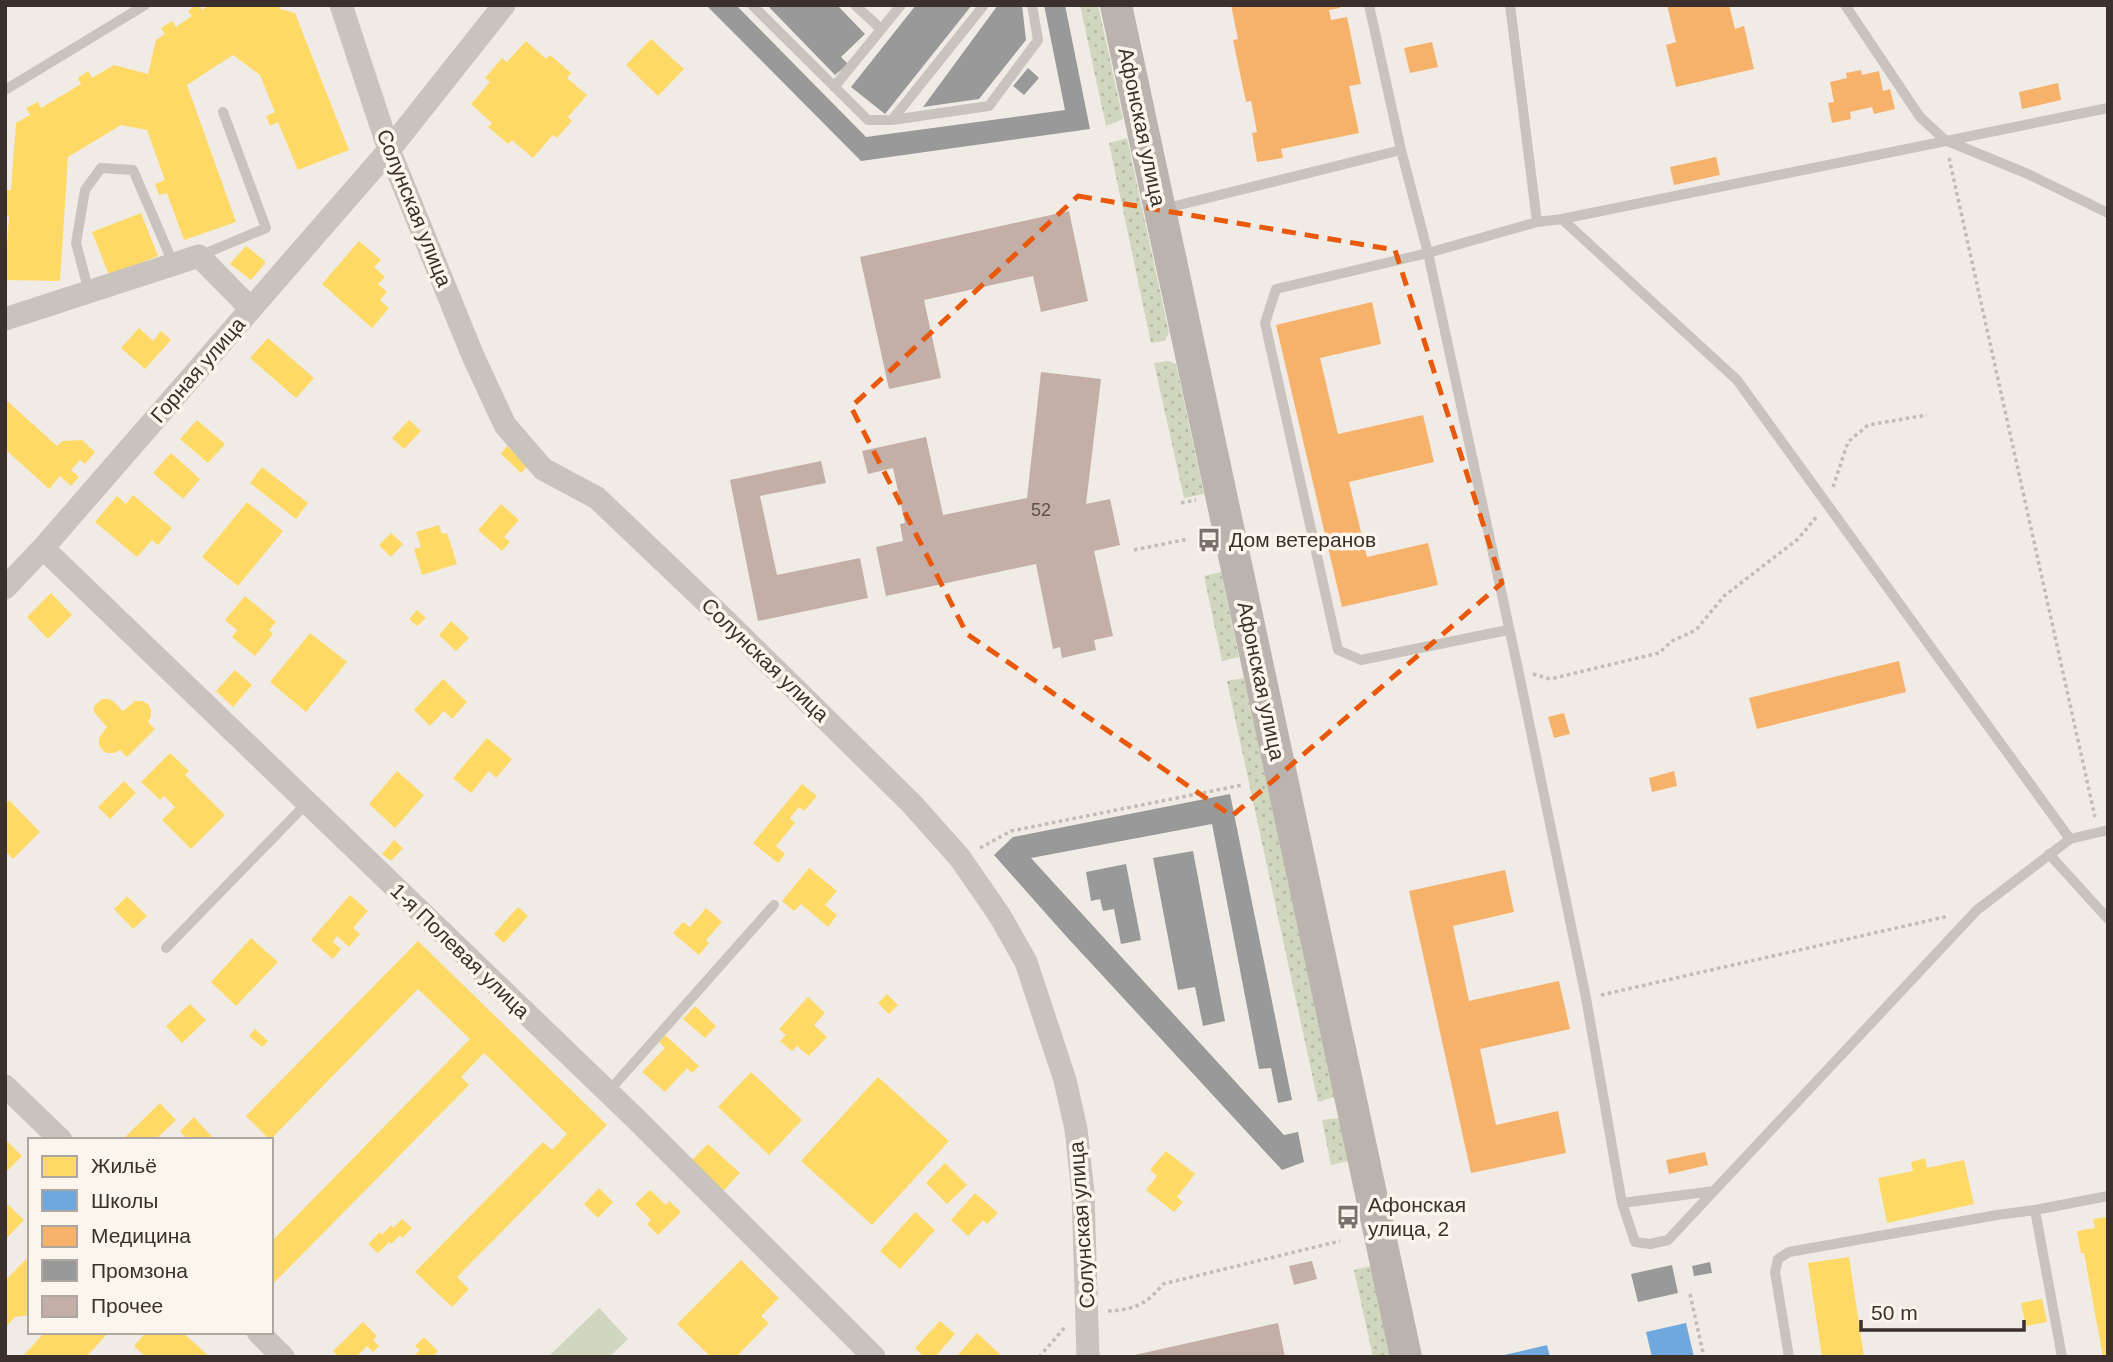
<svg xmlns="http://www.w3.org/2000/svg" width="2113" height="1362" font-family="Arial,sans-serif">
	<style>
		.grass { fill: url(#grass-dots) }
		.garden { fill: #d1d6bf }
		.homes { fill: #ffd966 }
		.schools { fill: #6fa8dc }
		.health { fill: #f6b26b }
		.industry { fill: #999 }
		.building { fill: #c3afa7 }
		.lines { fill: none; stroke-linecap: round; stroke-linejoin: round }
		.path { stroke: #c2bbb6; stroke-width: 3.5; stroke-dasharray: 3.5 3.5; stroke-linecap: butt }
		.lane { stroke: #c9c3be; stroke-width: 10 }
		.street { stroke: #c9c3be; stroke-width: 23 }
		.secondary { stroke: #bab3ae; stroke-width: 32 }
		.marked { fill: none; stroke: #e8590c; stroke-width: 5; stroke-dasharray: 14 9; stroke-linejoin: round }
		.labels { text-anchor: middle; stroke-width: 7; stroke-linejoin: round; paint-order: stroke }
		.number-label { font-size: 18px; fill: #5d504a }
		.street-label { font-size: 21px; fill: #3b302b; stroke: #fbf5ee }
		.poi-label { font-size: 21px; fill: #3b302b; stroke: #fbf5ee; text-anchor: start }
	</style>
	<defs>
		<pattern id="grass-dots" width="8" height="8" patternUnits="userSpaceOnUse" patternTransform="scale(1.75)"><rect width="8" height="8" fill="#d1d6bf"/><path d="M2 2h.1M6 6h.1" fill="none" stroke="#b4b8a4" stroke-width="1.8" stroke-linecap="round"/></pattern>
	</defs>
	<rect width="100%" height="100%" fill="#f0ebe5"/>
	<path class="grass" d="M1080,5H1098L1123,119L1106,126Z
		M1127,138L1169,333L1164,341L1151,343L1109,143Z
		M1168,361L1176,364L1204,494L1184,498L1154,363Z
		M1221,572L1239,657L1222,661L1204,576Z
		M1244,678L1334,1097L1318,1102L1227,681Z
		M1339,1118L1348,1161L1331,1165L1322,1120Z
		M1371,1266L1390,1357H1373L1354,1270Z"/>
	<path class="garden" d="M599,1308L628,1339L609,1357H548Z"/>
	<path class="homes" d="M196,5H199L202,10L209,5H281L280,9L295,13L349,150L298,170L278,122L270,126L266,116L275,112L260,75L233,55L187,85L236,222L184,240L167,193L159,195L155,184L165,180L147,130L121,125L68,157L60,281L5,280L9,216H5V190H11L16,123L30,115L26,108L38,102L41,108L81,84L78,78L88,71L92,78L114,65L148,74L156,40L165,34L161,28L172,21L176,27L192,16L188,11Z
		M651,39L684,69L658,96L626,65Z
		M526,41L546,59L550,55L571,73L567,78L587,95L568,117L572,121L557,138L553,135L533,158L512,140L508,144L488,127L492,123L471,104L490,82L485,78L502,58L507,62Z
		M141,213L158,256L109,275L92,232Z
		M359,241L381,260L374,267L385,277L378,284L387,292L380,300L389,308L372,328L322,284Z
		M246,246L266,262L251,280L230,264Z
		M139,328L153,341L161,331L171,340L145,369L121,348Z
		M268,338L314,378L296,398L250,358Z
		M5,399L57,446L62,441L82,440L95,452L85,464L80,460L71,470L79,477L71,486L60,476L49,489L5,449Z
		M197,420L225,444L208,463L180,439Z
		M409,420L421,431L404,449L392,438Z
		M507,446L528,465L521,473L501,454Z
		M171,453L200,479L183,499L153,473Z
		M262,467L308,503L296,519L250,483Z
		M133,495L172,528L158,545L152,540L137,557L95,522L117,496L126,504Z
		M247,502L283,531L238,586L202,557Z
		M501,504L519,520L504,537L510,542L502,551L478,530Z
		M439,525L442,534L447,533L457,564L422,575L414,549L421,547L416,532Z
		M391,533L403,544L391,557L379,545Z
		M51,593L72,615L48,639L27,617Z
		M245,596L276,622L269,630L273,634L255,656L232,637L237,630L225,620Z
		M417,610L426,618L417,626L409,619Z
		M451,621L469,638L456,651L439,635Z
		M310,633L347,662L306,712L270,682Z
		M235,670L252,685L233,707L216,691Z
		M443,679L467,702L452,719L444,711L430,726L414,710Z
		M102,699H108L113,701L123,711L135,701H142L148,704L151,710V716L148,722L155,729L127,757L120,750L114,753H107L102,750L99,745V738L107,727L94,712V706Z
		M487,738L512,759L496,778L489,771L471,793L453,778Z
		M170,753L189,771L185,775L225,815L191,849L162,820L175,807L164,796L160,800L141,782Z
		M397,771L424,795L395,828L369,804Z
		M124,781L136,793L110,819L98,807Z
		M802,784L817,796L804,811L799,807L790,818L795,823L776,846L785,854L778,863L753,843Z
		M9,800L40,832L13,859L5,851V805Z
		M394,840L403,848L391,861L382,854Z
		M809,868L837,891L825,905L837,915L828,927L801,904L794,911L782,901Z
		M350,895L368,911L353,928L360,934L349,947L337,936L333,942L341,949L333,959L311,940Z
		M127,896L147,916L133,929L114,909Z
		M518,907L528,916L504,943L494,934Z
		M706,908L722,922L706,940L709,943L699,955L673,933L683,922L690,927Z
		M251,938L278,962L236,1006L211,982Z
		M418,941L607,1125L457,1277L469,1289L452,1307L415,1272L543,1142L552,1150L567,1134L484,1053L461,1077L469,1085L271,1286V1242L470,1039L418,989L270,1140L246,1116Z
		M887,994L898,1005L889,1014L878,1003Z
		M808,997L825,1013L814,1025L827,1037L809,1056L797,1046L792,1051L780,1041L786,1035L779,1029Z
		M190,1004L206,1020L182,1043L166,1026Z
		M695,1006L716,1026L705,1038L683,1019Z
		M255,1029L268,1041L262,1047L249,1036Z
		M665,1035L699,1066L692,1073L687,1068L665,1092L642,1072L665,1048L659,1042Z
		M751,1072L802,1120L769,1155L718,1107Z
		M878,1077L949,1141L872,1225L801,1161Z
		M160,1103L176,1120L155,1140H122Z
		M194,1117L200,1124L215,1140H188L180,1131Z
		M5,1139L22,1156L5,1173Z
		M708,1144L740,1173L722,1192L690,1162Z
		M1166,1151L1195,1174L1177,1197L1183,1202L1174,1212L1146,1190L1157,1176L1150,1170Z
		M1925,1158L1927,1168L1964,1160L1974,1204L1887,1223L1878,1178L1913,1171L1911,1162Z
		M945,1163L967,1185L947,1204L926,1183Z
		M599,1188L613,1202L598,1218L584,1204Z
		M650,1190L666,1205L669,1201L681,1212L658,1235L647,1224L651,1220L635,1204Z
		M975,1193L998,1213L987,1224L983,1220L968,1236L951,1220Z
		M5,1202L24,1220L5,1240Z
		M915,1212L935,1230L900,1269L880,1251Z
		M2108,1217V1357H2103L2084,1253H2081L2077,1231L2095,1228L2093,1219Z
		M402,1219L412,1228L402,1238L400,1235L391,1244L389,1242L378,1253L368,1244L380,1232L382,1235L391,1225L393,1228Z
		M30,1255V1315L15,1317L5,1328V1281Z
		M1849,1257L1864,1357H1822L1808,1263Z
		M741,1260L779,1298L761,1316L769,1323L736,1357H711L677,1324Z
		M2042,1299L2047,1322L2026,1326L2021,1303Z
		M940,1321L955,1334L935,1357H924L915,1348Z
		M363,1322L377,1336L373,1340L379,1346L373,1352L367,1346L356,1357H339L333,1351Z
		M45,1332H109L86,1357H22Z
		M146,1332H182L210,1357H146L134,1346Z
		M977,1333L1003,1357H956Z
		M424,1337L438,1351L432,1357H413L420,1350L415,1346Z"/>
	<path class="schools" d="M1686,1323L1694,1357H1652L1646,1332Z
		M1547,1345L1550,1357H1500V1356Z"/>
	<path class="health" d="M1231,5H1339L1340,8L1329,10L1331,20L1347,17L1361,84L1349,86L1359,133L1281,149L1283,158L1257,162L1252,133L1257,132L1251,101L1246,102L1233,40L1238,39Z
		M1667,5H1729L1735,29L1744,26L1754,69L1676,87L1666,45L1676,42Z
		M1432,42L1438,67L1410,73L1404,48Z
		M1861,70L1862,75L1879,71L1883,91L1890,89L1895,109L1874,114L1872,107L1850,112L1851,119L1832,123L1828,103L1834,102L1830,82L1847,78L1846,73Z
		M2058,83L2061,100L2022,109L2019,92Z
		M1716,157L1720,175L1674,185L1670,167Z
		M1372,302L1381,344L1320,358L1338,434L1423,415L1434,462L1349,482L1367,557L1428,543L1438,585L1342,607L1276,325Z
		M1899,661L1906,692L1757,729L1749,698Z
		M1564,713L1570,734L1554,738L1548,717Z
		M1674,771L1677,786L1652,792L1649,778Z
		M1505,870L1514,912L1453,926L1469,1001L1559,981L1570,1029L1480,1049L1496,1125L1558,1111L1566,1153L1471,1173L1409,891Z
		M1705,1152L1708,1165L1669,1174L1666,1160Z"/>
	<path class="industry" d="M706,5H736L866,137L1065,110L1044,5H1065L1090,129L861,161Z
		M767,5H837L865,34L841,57L848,64L835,75Z
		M916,5H972L885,114L851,87Z
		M998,5H1022L1026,40L979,99L923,107Z
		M1028,68L1039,78L1024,95L1013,86Z
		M1230,794L1292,1100L1278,1103L1271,1068L1259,1069L1212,824L1031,858L1284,1135L1298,1132L1304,1162L1282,1170L1065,935L994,855L1013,837Z
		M1193,851L1225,1021L1203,1026L1195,987L1178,990L1153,858Z
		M1126,864L1141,940L1121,944L1114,909L1103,911L1100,899L1091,901L1086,872Z
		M1710,1262L1712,1273L1694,1276L1692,1266Z
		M1672,1265L1678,1293L1638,1302L1631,1274Z"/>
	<path class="building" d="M1069,211L1088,301L1041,312L1033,276L924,300L941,378L889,389L860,257Z
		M1041,372L1101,379L1086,504L1110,499L1120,545L1094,551L1113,636L1094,640L1096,650L1062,658L1060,647L1053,649L1036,564L886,596L876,547L903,541L900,524L905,523L893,468L868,474L862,451L926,437L943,515L1027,498Z
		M821,461L826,483L760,496L777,575L860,558L868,598L758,621L730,480Z
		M1312,1261L1317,1279L1294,1285L1289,1266Z
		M1278,1323L1285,1357H1130V1356Z"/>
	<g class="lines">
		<path class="path" d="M1949,158L2095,817
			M1833,487L1848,442L1868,425L1927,415
			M1181,503L1196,500
			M1134,550L1188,539
			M1533,674L1550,679L1659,653L1672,641L1696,630L1724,596L1798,539L1818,515
			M980,848L1011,831L1242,785
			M1601,995L1949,916
			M1690,1294L1704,1357
			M1108,1311C1134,1310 1147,1304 1163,1284L1340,1241
			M1039,1357L1066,1326"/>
		<path class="lane" d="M752,5L868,120H892L989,106L1038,40L1032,5
			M855,5L881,29
			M1369,5L1401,150L1428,253L1518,669L1586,998L1622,1203L1635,1242L1650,1244L1668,1240L1977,910L2070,839L2108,830
			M1510,5L1537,222
			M1845,5L1920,117L1945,140L2028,174L2108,213
			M834,87L901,5
			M5,90L145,5
			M892,120L984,5
			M1163,209L1401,150
			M1562,219L1737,380L2070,839
			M199,256L266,228L223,112
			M89,292L76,243L85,190L101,168L133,170L174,265
			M1508,630L1361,660L1338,650L1265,323L1276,289L1428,253L1537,222L1562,219L2108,108
			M2049,854L2108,919
			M166,948L307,803
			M608,1092L774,905
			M1622,1203L1714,1191
			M1789,1357L1775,1272L1778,1259L1789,1252L1997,1215L2035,1210
			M2062,1357L2035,1210L2108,1196"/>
		<path class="street" d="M341,5L389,150L473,356L505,425L543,469L597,498L724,619L912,804L960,858L1000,916L1026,962L1065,1080L1076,1129L1083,1193L1088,1357
			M5,319L199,256L251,309
			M43,548L636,1119L874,1357
			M5,588L43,548L389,150L504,5
			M5,1086L61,1140
			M258,1332L283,1357"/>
		<path class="secondary" d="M1116,5L1406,1357"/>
	</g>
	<path class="marked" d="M1078,196L1395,250L1502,583L1232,816L967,634L851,407Z"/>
	<defs>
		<g id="bus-bare" transform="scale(1.89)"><path d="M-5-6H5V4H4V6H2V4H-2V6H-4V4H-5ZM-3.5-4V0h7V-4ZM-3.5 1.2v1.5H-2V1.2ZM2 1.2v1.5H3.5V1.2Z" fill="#7a716c" stroke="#fbf5ee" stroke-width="2.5" paint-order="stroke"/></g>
	</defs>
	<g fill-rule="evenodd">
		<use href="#bus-bare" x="1209" y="540"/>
		<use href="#bus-bare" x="1348" y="1217"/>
	</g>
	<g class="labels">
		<g class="number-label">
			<text x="1041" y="516">52</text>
		</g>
		<g class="street-label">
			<text transform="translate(1142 127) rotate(78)" y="7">Афонская улица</text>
			<text transform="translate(414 208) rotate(68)" y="7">Солунская улица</text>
			<text transform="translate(198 370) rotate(-49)" y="7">Горная улица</text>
			<text transform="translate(765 660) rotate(44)" y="7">Солунская улица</text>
			<text transform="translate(1261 681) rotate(78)" y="7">Афонская улица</text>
			<text transform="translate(460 951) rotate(44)" y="7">1-я Полевая улица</text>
			<text transform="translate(1082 1225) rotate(-94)" y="7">Солунская улица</text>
		</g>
		<g class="poi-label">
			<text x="1229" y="547">Дом ветеранов</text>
			<text x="1368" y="1212">Афонская<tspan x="1368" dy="24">улица, 2</tspan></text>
		</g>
	</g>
	<rect width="2113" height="1362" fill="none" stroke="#3b302b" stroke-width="14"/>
	<rect x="28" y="1138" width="245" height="196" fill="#fbf5ee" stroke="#aea6a0" stroke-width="2"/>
	<rect x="42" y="1156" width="35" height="21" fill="#ffd966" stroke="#aea6a0" stroke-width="2"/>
	<text x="91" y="1173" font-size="21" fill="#3b302b">Жильё</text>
	<rect x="42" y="1190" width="35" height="21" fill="#6fa8dc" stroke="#aea6a0" stroke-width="2"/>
	<text x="91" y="1208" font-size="21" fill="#3b302b">Школы</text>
	<rect x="42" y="1226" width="35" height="21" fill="#f6b26b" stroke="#aea6a0" stroke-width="2"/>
	<text x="91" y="1243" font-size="21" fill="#3b302b">Медицина</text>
	<rect x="42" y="1260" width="35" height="21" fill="#999999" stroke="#aea6a0" stroke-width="2"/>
	<text x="91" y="1278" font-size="21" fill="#3b302b">Промзона</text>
	<rect x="42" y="1296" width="35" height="21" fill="#c3afa7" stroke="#aea6a0" stroke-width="2"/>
	<text x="91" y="1313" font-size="21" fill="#3b302b">Прочее</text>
	<path d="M1861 1320v10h163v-10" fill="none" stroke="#3b302b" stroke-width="3.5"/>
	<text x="1871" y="1320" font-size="21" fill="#3b302b" stroke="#fbf5ee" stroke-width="5" paint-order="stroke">50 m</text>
</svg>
